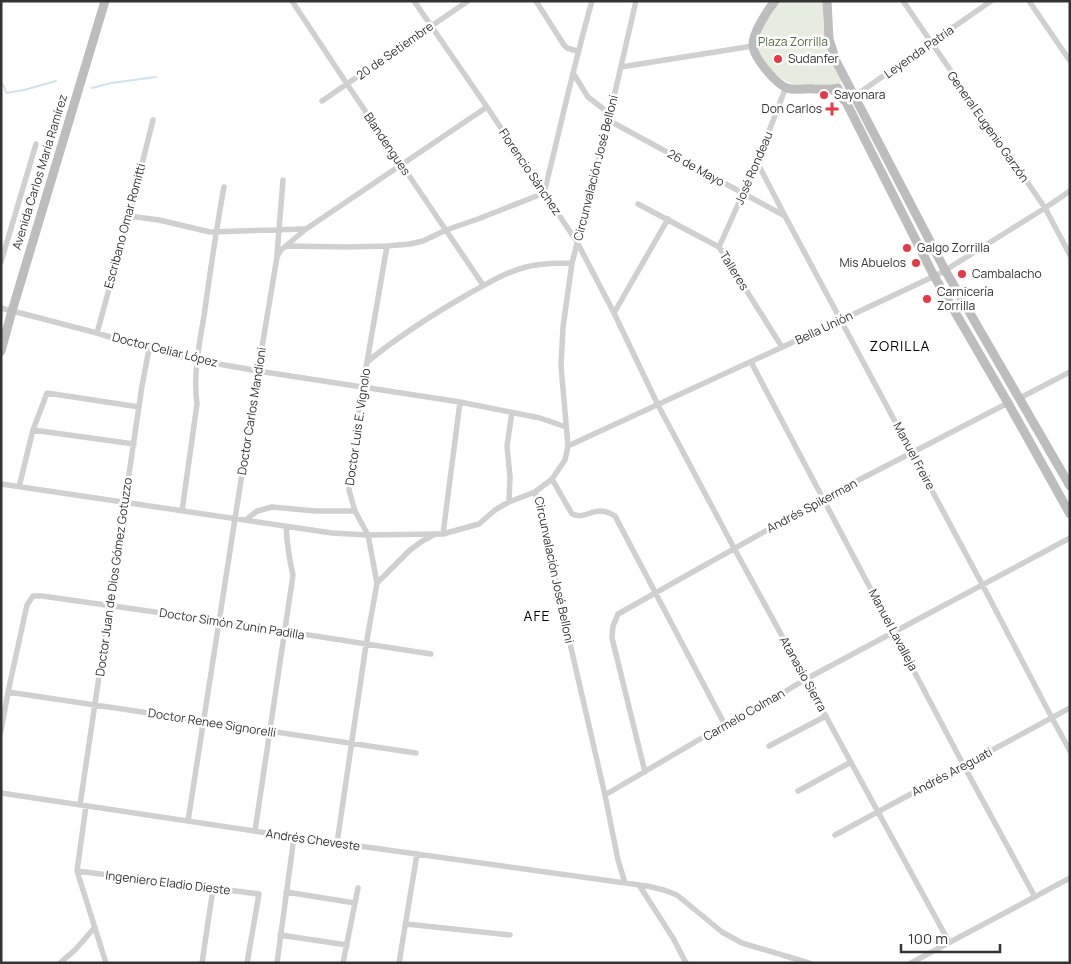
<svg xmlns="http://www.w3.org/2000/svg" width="1071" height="964" font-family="Manrope,sans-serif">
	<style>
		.green { fill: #e6ecdf }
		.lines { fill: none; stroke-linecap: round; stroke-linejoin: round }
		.stream { stroke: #cfe2ee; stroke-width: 2 }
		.street { stroke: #d0d0d0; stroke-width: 5.5 }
		.secondary { stroke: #bdbdbd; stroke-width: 9 }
		.poi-dot { fill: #e63946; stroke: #fff; stroke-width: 2 }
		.labels { text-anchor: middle; stroke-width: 5; stroke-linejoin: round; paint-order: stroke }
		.park-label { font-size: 12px; fill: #56703f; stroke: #fff }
		.street-label { font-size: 12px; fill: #333; stroke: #fff }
		.poi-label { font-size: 12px; fill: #333; stroke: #fff; text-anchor: start }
		.neighbourhood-label { font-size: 14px; letter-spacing: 1px; fill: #000; stroke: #fff }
	</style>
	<rect width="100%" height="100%" fill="#fff"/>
	<path class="green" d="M780,1H823V24L826,39L842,79L840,84L838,85H797C786,83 778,77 771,69C767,63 760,57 758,50C755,37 771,11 780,1Z"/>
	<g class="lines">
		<path class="stream" d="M1,84L4,86L6,93L24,90L56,81
			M92,88L111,83L156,77"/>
		<path class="street" d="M292,1L347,84L483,285
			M414,1L487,107L577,242L614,313L658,405L734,548L949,942
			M536,1L564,45L567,48L577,51
			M903,1L1045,208L1070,255
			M1029,1L1070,61
			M621,67L753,46
			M573,73L588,97L610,114
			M322,101L468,1
			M846,102L991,1
			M608,120L785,216
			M757,162L785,216L982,584L1052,718L1070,751
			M544,193C560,129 574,64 592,1
			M638,204L719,247L782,347
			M129,216L159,220L210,232L305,229
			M286,246L348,247L387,246
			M719,247L757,162L786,87
			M277,255L283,180
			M1,262L36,144
			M1,308L97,333L149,349L185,358L258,371L460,402L540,418L566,427
			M614,313L668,219
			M97,333L129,216L153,120
			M367,362C399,336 435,313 470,293C488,283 506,272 526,267C541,263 557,263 572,263
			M751,362L964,766L1035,897
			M1020,398L1070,372
			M33,430L134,444
			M568,446L841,320L941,273L1045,208L1070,191
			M552,479L572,514C584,519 589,511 600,511C605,511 610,513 615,516L725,725
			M1,484L332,533L368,535L435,534
			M19,487L33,430L47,393L139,407
			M509,502L510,477L507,446L512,412
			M182,511L197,404C193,375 199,345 204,316C210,273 216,230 224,187
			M246,520L257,511L272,507L315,511H355
			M443,534L460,402
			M377,583L410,550L421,542L435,534H443L479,524L495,510L509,502L535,492
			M8,692L416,753
			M1,731L8,692L27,605L33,596H42L219,621L431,654
			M769,746L826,716
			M645,772L612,638L613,626L618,614L824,498L1008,403
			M798,791L851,762
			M1,793L294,837L647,886L664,890L677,895L722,932L742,943L809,963
			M605,795L746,712L764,704L806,679L1070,538
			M80,805L142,386L149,349
			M86,806L77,871L106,963
			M188,821L258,371L277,257L281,250L306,229L487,107
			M255,831L293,575C289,559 287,543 286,526
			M835,835L1070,708
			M337,843L366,645L377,583L368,535L355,511L349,490L362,386L367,362L387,246L410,244L423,241L446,230L478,219L544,193
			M77,871L259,894L247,963
			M625,883L618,860L605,795L535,492L552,479L565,460L568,446L561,366L563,327L572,263L610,114L636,1
			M639,885L673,938L686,963
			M286,892L355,903
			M406,924L510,935
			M280,935L347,945
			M60,963L76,949L95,927
			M202,963L213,889
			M277,963L294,837
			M343,963L358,888
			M399,963L417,854
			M911,963L1070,878"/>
		<path class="secondary" d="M775,1C767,11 752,34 753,46C754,58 776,84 787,88C796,91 805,88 814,89C822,89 830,90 838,88
			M827,1L829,39L836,61L945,270L1070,486
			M833,90L846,102L934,276L1008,403L1070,514
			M1,351L12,311L105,1"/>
	</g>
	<g class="poi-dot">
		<circle cx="778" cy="59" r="5"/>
		<circle cx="824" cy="95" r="5"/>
		<path d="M829.5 101.5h5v5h5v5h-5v5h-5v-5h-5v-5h5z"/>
		<circle cx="907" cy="248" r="5"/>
		<circle cx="916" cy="263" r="5"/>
		<circle cx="962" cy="274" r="5"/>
		<circle cx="927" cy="299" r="5"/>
	</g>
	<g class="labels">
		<g class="park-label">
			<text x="793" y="46">Plaza Zorrilla</text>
		</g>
		<g class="street-label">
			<text transform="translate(395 51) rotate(-35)" y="4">20 de Setiembre</text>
			<text transform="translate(919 52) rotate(-35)" y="4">Leyenda Patria</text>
			<text transform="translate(988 127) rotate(55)" y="4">General Eugenio Garzón</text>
			<text transform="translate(387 144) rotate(56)" y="4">Blandengues</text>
			<text transform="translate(596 168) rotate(-76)" y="4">Circunvalación José Belloni</text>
			<text transform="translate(696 168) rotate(29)" y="4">26 de Mayo</text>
			<text transform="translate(754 168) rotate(-67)" y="4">José Rondeau</text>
			<text transform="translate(40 172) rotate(-73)" y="4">Avenida Carlos María Ramírez</text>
			<text transform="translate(530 172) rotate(56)" y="4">Florencio Sánchez</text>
			<text transform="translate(125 226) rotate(-75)" y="4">Escribano Omar Romitti</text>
			<text transform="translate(734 271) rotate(58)" y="4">Talleres</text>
			<text transform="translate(824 328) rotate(-25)" y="4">Bella Unión</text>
			<text transform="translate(165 350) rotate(14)" y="4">Doctor Celiar López</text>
			<text transform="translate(252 411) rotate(-81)" y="4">Doctor Carlos Mandioni</text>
			<text transform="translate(358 427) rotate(-82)" y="4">Doctor Luis E. Vignolo</text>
			<text transform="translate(914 456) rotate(62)" y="4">Manuel Freire</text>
			<text transform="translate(812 506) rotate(-28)" y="4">Andrés Spikerman</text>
			<text transform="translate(554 570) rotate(78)" y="4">Circunvalación José Belloni</text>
			<text transform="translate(114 577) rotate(-82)" y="4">Doctor Juan de Dios Gómez Gotuzzo</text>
			<text transform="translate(232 624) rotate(9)" y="4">Doctor Simón Zunin Padilla</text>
			<text transform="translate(893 630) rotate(62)" y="4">Manuel Lavalleja</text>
			<text transform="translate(803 674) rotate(61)" y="4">Atanasio Sierra</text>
			<text transform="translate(744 715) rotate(-30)" y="4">Carmelo Colman</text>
			<text transform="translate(212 723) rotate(9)" y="4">Doctor Renee Signorelli</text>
			<text transform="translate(952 772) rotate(-28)" y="4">Andrés Areguati</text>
			<text transform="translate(313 840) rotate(8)" y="4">Andrés Cheveste</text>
			<text transform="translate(168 883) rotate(7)" y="4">Ingeniero Eladio Dieste</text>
		</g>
		<g class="poi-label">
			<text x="788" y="63">Sudanfer</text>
			<text x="834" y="99">Sayonara</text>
			<text x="822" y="113" text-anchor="end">Don Carlos</text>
			<text x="917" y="252">Galgo Zorrilla</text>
			<text x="906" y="267" text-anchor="end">Mis Abuelos</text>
			<text x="972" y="278">Cambalacho</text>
			<text x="937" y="296">Carnicería<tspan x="937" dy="14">Zorrilla</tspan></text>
		</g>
		<g class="neighbourhood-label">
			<text x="900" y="351">ZORILLA</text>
			<text x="537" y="621">AFE</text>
		</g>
	</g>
	<rect width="1071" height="964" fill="none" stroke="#333333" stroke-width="5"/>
	<path d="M901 944v8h99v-8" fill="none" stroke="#333333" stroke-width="2.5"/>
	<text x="908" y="944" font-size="15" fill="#333333" stroke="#ffffff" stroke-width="4" paint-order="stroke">100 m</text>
</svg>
